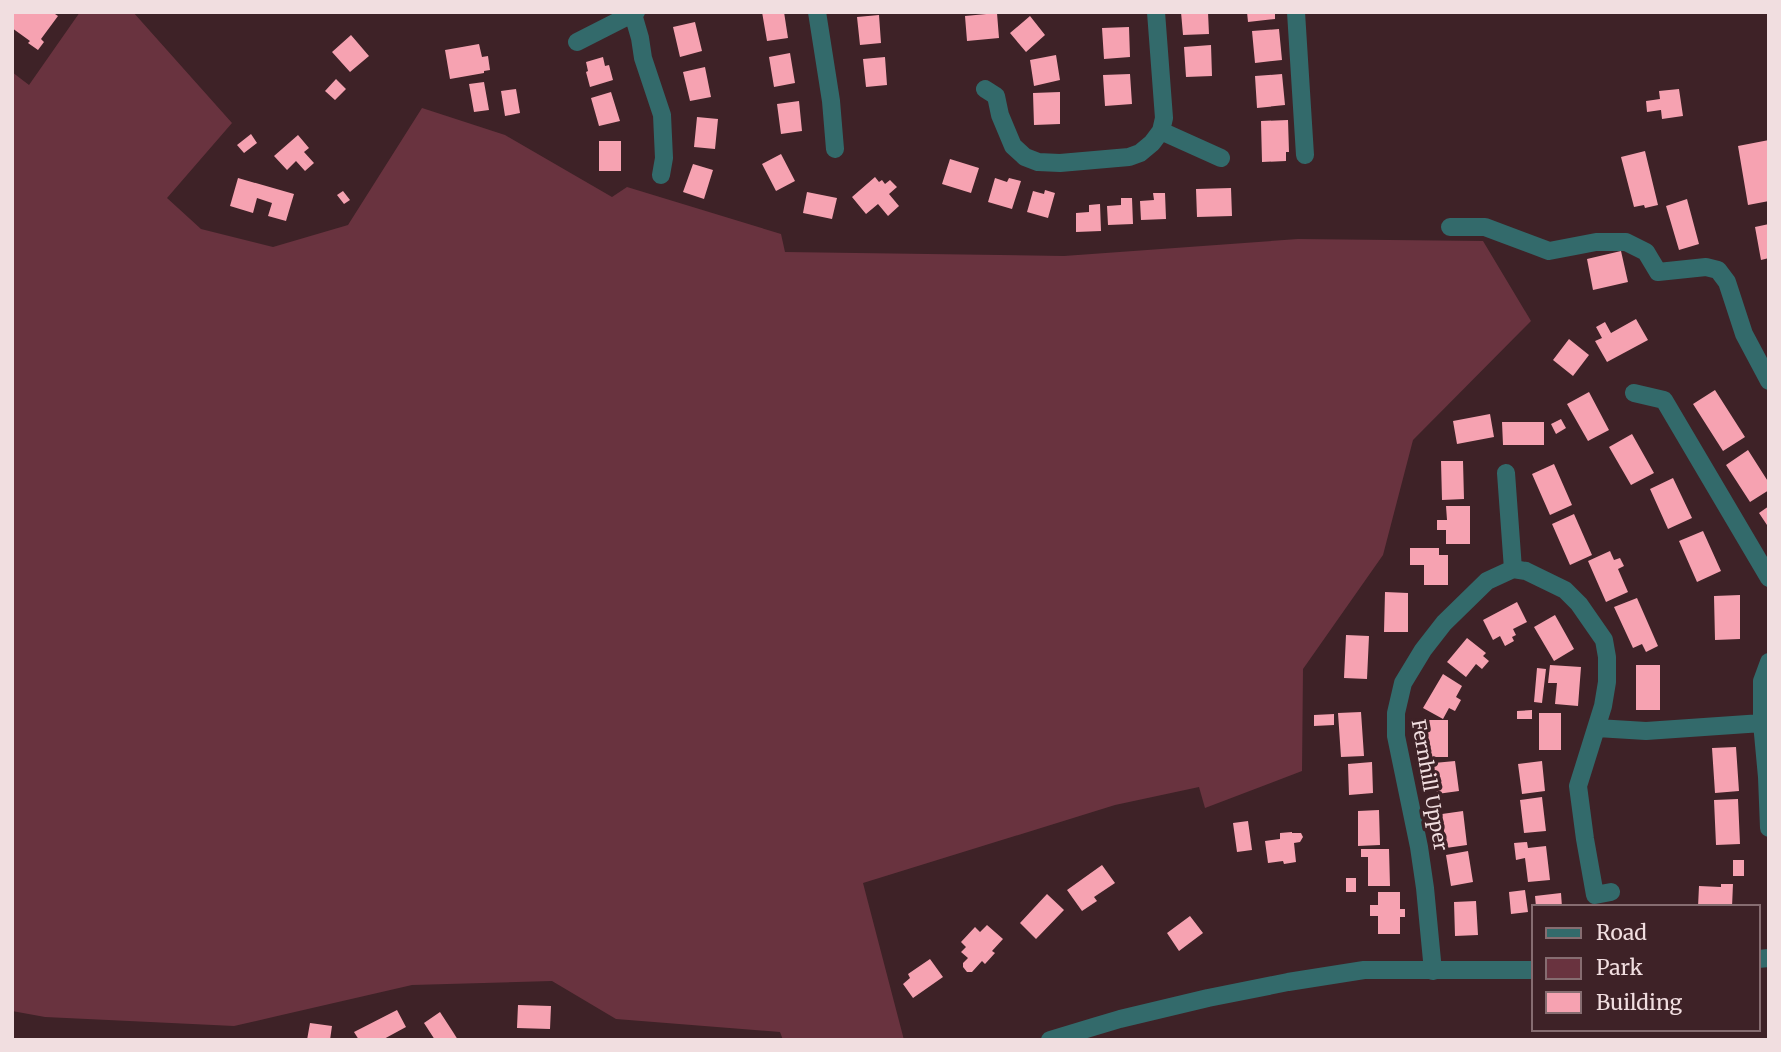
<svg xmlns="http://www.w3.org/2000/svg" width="1781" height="1052" font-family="Merriweather,serif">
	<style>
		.green { fill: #69333f }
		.building { fill: #f6a2b1 }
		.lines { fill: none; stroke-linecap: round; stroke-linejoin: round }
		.minor { stroke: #336a6b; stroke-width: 18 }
		.labels { text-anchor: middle; stroke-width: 7; stroke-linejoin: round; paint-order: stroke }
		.street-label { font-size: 19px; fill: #f1dee0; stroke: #3e2227 }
	</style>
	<rect width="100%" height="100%" fill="#3e2227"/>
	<path class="green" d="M80,12H133L232,123L167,198L201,229L273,247L348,225L422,108L505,135L612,197L627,187L781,234L785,252L1064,256L1298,239L1483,241L1531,321L1413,440L1383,555L1303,669L1302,771L1205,808L1199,787L1115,805L863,883L904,1040H783L780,1032L616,1019L552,981L412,985L234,1026L45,1017L12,1011V72L29,85Z"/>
	<path class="building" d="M12,12H52L58,16L41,39L44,42L38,50L28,43L30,41L12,28Z
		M762,12H784L788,38L767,41Z
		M1181,12H1208L1209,34L1183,35Z
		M1247,12H1275V19L1248,22Z
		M997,13L999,38L967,41L965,16Z
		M879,15L881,43L860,45L857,17Z
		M1030,16L1045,35L1026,52L1010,33Z
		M695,22L702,51L680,57L673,27Z
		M1129,27L1130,57L1104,59L1102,28Z
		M1279,29L1282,60L1255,63L1252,31Z
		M351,35L369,56L350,72L332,52Z
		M479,44L482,57L488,56L490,70L484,71V73L450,79L445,50Z
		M1211,45L1212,76L1186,77L1184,47Z
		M790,53L795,83L774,87L769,57Z
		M1056,55L1060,80L1034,86L1030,60Z
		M603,57L605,66L609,65L613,80L590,87L586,72L588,71L586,62Z
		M885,57L887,85L866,87L863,59Z
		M705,67L711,97L690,101L683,72Z
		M1130,74L1132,104L1105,106L1103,75Z
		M1282,74L1285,105L1257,108L1255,76Z
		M336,79L346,89L335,100L325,91Z
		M484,82L489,110L474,112L469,84Z
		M516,89L520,113L505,116L501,91Z
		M1679,89L1683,116L1662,119L1661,110L1647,112L1646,101L1660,99L1659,91Z
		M611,92L620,121L599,126L591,98Z
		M1060,92V124L1034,125L1033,93Z
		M799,101L802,131L781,134L777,104Z
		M697,117L718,119L715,149L694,147Z
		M1288,120L1289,152H1286V161L1262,162L1261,121Z
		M251,134L257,143L244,153L237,145Z
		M298,135L309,148L304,152L314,163L305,171L296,161L287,170L274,156Z
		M1769,140V201L1748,205L1738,146Z
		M599,141H621V171H599Z
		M1645,151L1658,205L1645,208L1644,205L1634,207L1621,157Z
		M781,154L795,181L776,191L762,164Z
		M950,159L979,168L971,193L942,184Z
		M693,164L713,170L704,199L683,192Z
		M875,177L879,182L882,180L885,184L890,180L897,187L889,194L899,206L888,216L878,204L866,214L852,197Z
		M238,178L294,194L286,221L268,216L272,203L257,198L253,213L230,206Z
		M995,178L1007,182L1009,178L1021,181L1012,209L988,202Z
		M1231,188L1232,216L1197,217L1196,189Z
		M1045,190L1055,193L1048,218L1027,212L1033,191L1044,194Z
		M343,191L350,200L344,204L337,195Z
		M807,192L837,198L832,219L803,213Z
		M1153,193H1165L1166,219L1141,220L1140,201L1154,200Z
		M1121,198H1132L1133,224L1108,225L1107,206L1121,205Z
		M1687,199L1699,244L1679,250L1666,206Z
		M1100,204L1101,231L1076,232V213L1089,212V205Z
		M1769,224V258L1761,260L1755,227Z
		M1621,251L1628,282L1593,290L1587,259Z
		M1636,319L1648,340L1607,362L1595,341L1602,338L1596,327L1605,322L1611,333Z
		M1569,339L1589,355L1573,376L1553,360Z
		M1715,390L1745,437L1723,451L1693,404Z
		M1589,392L1609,430L1588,441L1567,404Z
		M1490,414L1494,437L1457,444L1453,421Z
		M1561,419L1566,428L1556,434L1551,424Z
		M1502,422H1544V445H1503Z
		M1632,434L1654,473L1631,485L1609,447Z
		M1748,450L1769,483V490L1750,502L1726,465Z
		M1441,461H1463L1464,499L1442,500Z
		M1554,464L1572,505L1550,515L1532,474Z
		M1673,478L1692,518L1668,529L1650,489Z
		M1446,506H1470V544H1446V530H1437V520H1447Z
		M1769,506V528L1759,513Z
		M1574,514L1592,555L1570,565L1552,524Z
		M1703,531L1721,571L1697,582L1679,541Z
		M1410,548H1439V555H1448V585H1424V565H1410Z
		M1610,551L1614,560L1620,558L1624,566L1618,569L1628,592L1606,602L1588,561Z
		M1385,592L1408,593V632H1384Z
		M1740,595V639L1715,640L1714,596Z
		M1637,598L1658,646L1646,652L1642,644L1633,648L1614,607Z
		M1517,602L1527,622L1513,629L1516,635L1512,637L1514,641L1505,646L1500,636L1493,640L1483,620Z
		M1555,615L1574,649L1554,661L1534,627Z
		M1346,635L1369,636L1367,679L1344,678Z
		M1467,638L1486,653L1483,656L1489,661L1482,669L1476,664L1466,677L1447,662Z
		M1550,665L1581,667L1578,706L1555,704L1557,683H1548Z
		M1636,665H1660V710H1636Z
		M1537,668L1546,669L1542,703L1534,702Z
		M1443,674L1462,686L1456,697L1461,700L1455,711L1449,708L1443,719L1423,708Z
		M1532,710V719H1517V711Z
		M1361,712L1364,756L1341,757L1338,713Z
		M1539,713H1561V750H1539Z
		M1334,714V725L1314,726V715Z
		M1427,720H1448V757H1427Z
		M1736,747L1739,791L1715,793L1712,748Z
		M1455,761L1459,791L1437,794L1434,763Z
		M1542,761L1545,791L1522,794L1518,764Z
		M1372,762L1373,793L1349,795L1348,764Z
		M1542,797L1546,831L1524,833L1520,800Z
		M1738,799L1740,844L1716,845L1714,800Z
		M1379,810L1380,845L1358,846V811Z
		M1463,811L1467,845L1446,848L1442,814Z
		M1248,821L1252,850L1237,852L1233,823Z
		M1292,832V833H1301L1303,837L1300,842L1294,843L1296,862L1284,864L1283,861L1268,863L1265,841L1280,839V833Z
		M1527,842L1528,848L1546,846L1550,880L1528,882L1525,858L1516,860L1514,843Z
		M1361,849H1389L1390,886H1368V857H1361Z
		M1468,851L1473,882L1451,886L1446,855Z
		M1733,860H1744V876H1733Z
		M1102,865L1115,883L1094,897L1097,901L1082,911L1067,890Z
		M1346,878H1356V892H1346Z
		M1721,884H1733L1732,907H1718V905L1712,904V907H1698L1699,886L1721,887Z
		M1525,890L1528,912L1511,914L1509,892Z
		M1378,892H1400V909H1405V917H1400V934H1378V916H1370V905H1378Z
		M1561,893L1562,907H1536L1535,896Z
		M1047,894L1064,910L1036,939L1020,923Z
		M1476,901L1478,935L1455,936L1454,902Z
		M1190,916L1203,933L1179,951L1167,933Z
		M987,925L1003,939L992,951L995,953L985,964L982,961L972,972H967L963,967V963L968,958L961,952L966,947L961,942L975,927L980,932Z
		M930,959L943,977L913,998L903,984L910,978L908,974Z
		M518,1005L551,1006L550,1029L517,1028Z
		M397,1010L406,1027L382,1040H359L354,1032Z
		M440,1012L453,1032L458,1040H435L424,1023Z
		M310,1023L332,1026L330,1040H307Z"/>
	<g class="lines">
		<path class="minor" d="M817,12L831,101L835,149
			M1296,12L1305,155
			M633,14L640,38L643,58L662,115L664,158L661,175
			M577,42L636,12
			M985,89L996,96L1000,115L1013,146L1025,157L1038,162L1060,163L1129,157L1140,153L1152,143L1161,131L1164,118L1156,12
			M1161,131L1221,158
			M1450,227H1485L1549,251L1596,242H1626L1646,252L1658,272L1706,267L1718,270L1727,282L1744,334L1769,381
			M1634,393L1664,400L1769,578
			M1506,473L1513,569
			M1762,723V681L1769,662
			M1597,728L1646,731L1762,723L1767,777L1769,828
			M1758,959L1769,958
			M1433,971L1425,888L1419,847L1396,736V713L1403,683L1423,650L1444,623L1487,581L1513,569L1526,571L1565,590L1579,604L1604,640L1607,657V682L1603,706L1578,786L1585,839L1595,895L1611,892
			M1050,1040L1120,1019L1208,998L1288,982L1364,970H1534"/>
	</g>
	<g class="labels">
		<g class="street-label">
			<text transform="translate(1430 785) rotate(80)" y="7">Fernhill Upper</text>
		</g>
	</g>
	<rect width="1781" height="1052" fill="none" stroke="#f1dee0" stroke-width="28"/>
	<rect x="1532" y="905" width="228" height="126" fill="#3e2227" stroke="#866d71" stroke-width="2"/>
	<rect x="1546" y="928" width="35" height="10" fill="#336a6b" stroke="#866d71" stroke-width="2"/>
	<text x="1596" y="940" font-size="21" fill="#f1dee0">Road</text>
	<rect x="1546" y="958" width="35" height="21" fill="#69333f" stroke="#866d71" stroke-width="2"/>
	<text x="1596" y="975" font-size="21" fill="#f1dee0">Park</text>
	<rect x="1546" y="992" width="35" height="21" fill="#f6a2b1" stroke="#866d71" stroke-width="2"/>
	<text x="1596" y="1010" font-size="21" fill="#f1dee0">Building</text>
</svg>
